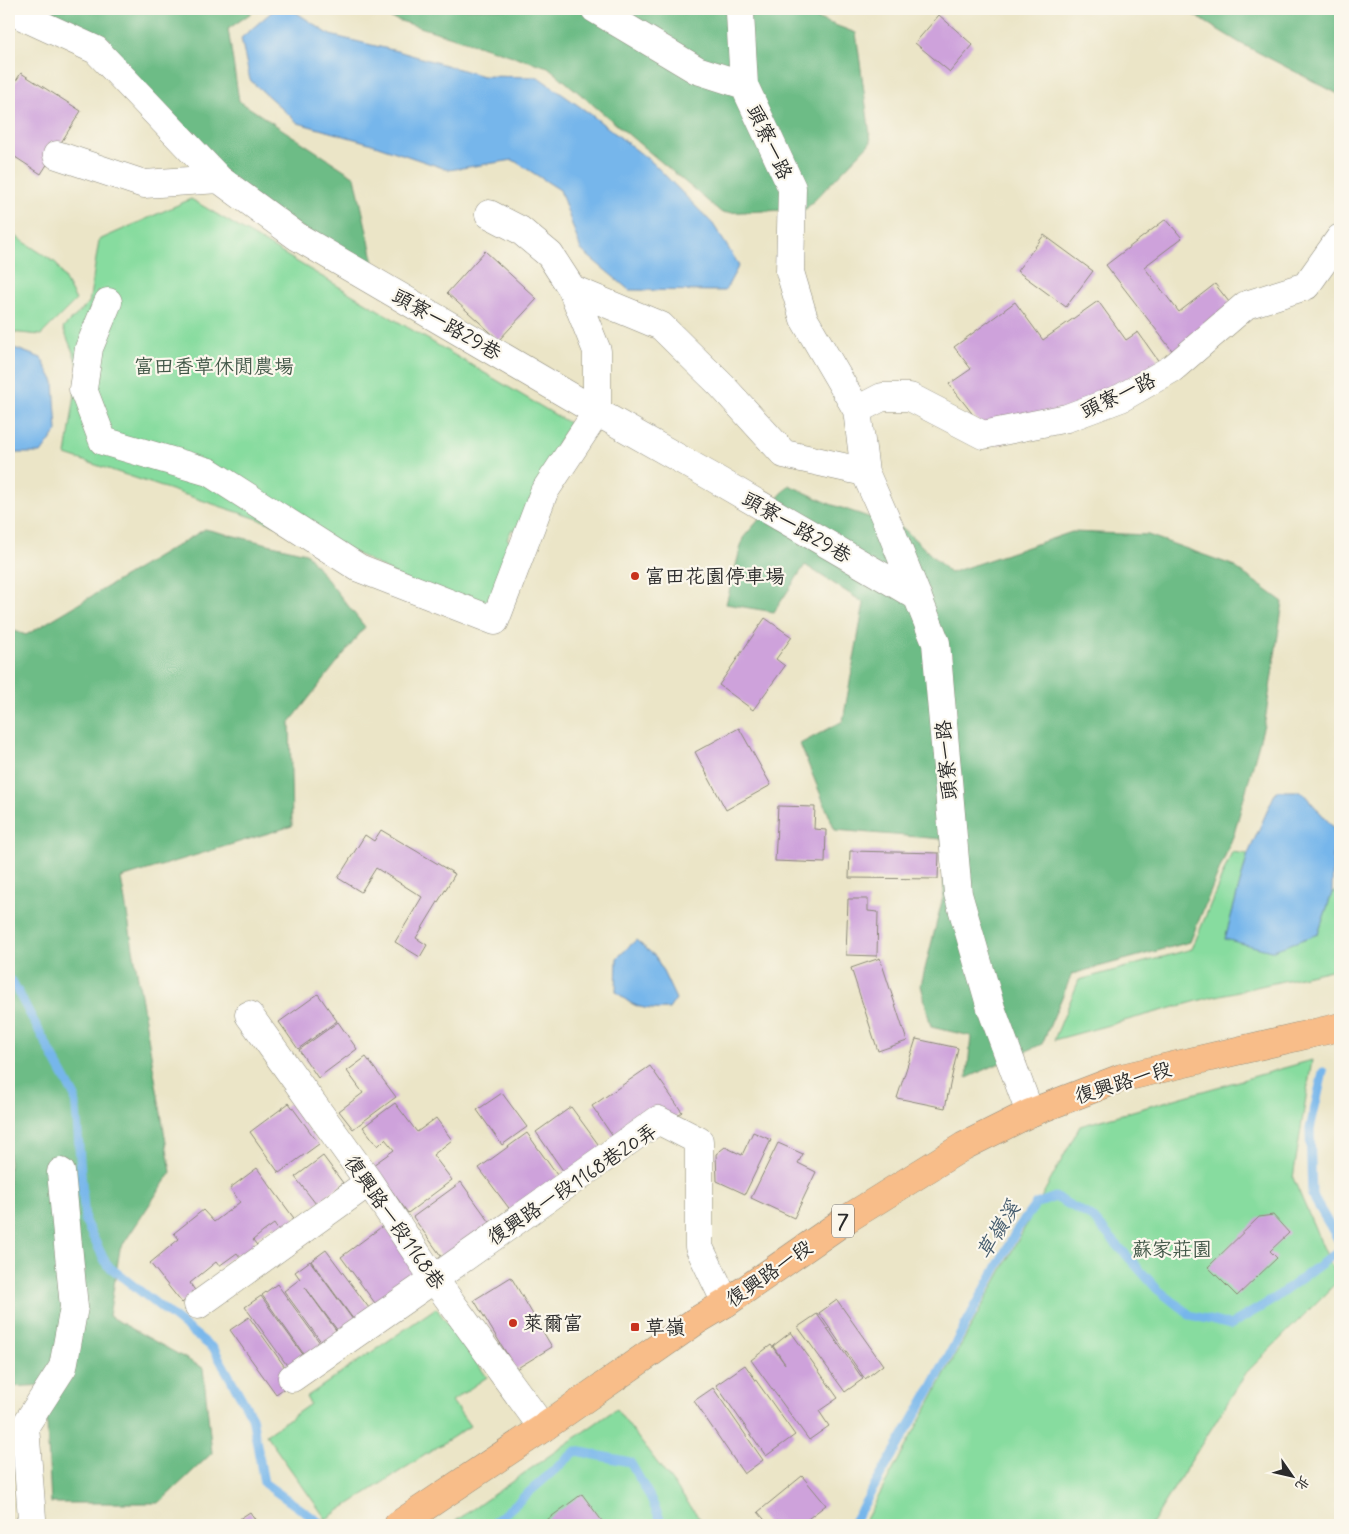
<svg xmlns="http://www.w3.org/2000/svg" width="1349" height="1534" font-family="Mynerve,'LXGW WenKai TC',sans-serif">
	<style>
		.green { fill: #87dc9f; stroke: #598465 }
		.forest { fill: #6dbc86; stroke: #4c7458 }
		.water { fill: #76b6eb; stroke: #50708b }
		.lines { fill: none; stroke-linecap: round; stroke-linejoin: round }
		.stream { stroke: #76b6eb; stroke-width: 9 }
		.building { fill: #cea2db }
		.minor-casing { stroke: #8b8879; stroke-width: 29 }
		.major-casing { stroke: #8b8879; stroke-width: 29 }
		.minor { stroke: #fff; stroke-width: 28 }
		.major { stroke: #f8bd89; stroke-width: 28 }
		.poi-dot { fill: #c8321e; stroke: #fbf7ec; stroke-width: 2 }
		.labels { text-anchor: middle; stroke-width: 4.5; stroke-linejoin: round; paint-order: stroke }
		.shield { fill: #fbf7ec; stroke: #696865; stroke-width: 1 }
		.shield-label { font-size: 19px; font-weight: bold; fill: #2b2b2b }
		.street-label { font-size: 20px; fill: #2b2b2b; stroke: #fbf7ec }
		.park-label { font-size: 20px; fill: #425748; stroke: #fbf7ec }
		.poi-label { font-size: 20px; fill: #2b2b2b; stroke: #fbf7ec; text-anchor: start }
		.water-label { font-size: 21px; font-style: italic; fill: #455c6e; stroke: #fbf7ec }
	</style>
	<rect width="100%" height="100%" fill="#fbf7ec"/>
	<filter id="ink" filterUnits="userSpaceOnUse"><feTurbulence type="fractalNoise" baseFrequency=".02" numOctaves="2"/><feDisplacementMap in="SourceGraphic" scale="10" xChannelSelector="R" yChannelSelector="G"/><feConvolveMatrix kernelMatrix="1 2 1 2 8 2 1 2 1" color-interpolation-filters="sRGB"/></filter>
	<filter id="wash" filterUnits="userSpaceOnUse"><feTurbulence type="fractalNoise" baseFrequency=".0096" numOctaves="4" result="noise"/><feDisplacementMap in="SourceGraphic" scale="20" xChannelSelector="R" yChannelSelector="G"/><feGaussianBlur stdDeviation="1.12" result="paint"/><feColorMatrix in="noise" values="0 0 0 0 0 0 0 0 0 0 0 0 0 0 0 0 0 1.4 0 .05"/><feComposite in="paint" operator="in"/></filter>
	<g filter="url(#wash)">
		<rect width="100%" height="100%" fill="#ebe5c7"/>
		<path class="green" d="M191,199L569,423L550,458L523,535L512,529L507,539L517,545L481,620L348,549L66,455L79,367L63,328L89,303L99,240Z
			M9,232L56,263L76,300L41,335L9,332Z
			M1232,852L1248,854L1225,939L1318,934L1332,893L1340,890V968L1212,997L1054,1040L1079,980L1192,949Z
			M1312,1060L1293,1178L1338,1281L1246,1373L1151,1525H863L1080,1126Z
			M436,1308L487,1377L452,1401L470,1426L326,1519L266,1435L310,1404L306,1397Z
			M616,1409L705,1525H450Z"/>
		<path class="forest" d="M38,9H257L228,29L239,101L355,177L375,268L265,207Z
			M362,9H792L856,33L871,142L806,209L722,213L548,67Z
			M1184,9H1340V95L1240,43Z
			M789,485L830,504L904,529L950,573L1072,532L1148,535L1232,565L1283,602L1265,721L1234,834L1190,942L1072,974L1042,1044L967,1078L971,1036L931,1027L921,985L944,893L942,839L835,830L800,744L843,721L864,603L805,565L774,612L726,604L743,538Z
			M205,529L306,553L365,627L290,722L292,826L121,878L171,1172L120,1249L109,1316L203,1368L212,1453L159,1503H51L45,1385L9,1387V629L26,635Z"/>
		<path class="water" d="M275,9H291L330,35L401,52L483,76L538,77L589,113L653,163L713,224L739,265L725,291L629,290L581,250L560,190L513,160L449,170L369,143L298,123L250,80L241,38Z
			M9,346L41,358L54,382L57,431L41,453H11L9,452Z
			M1276,791H1301L1334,828L1332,893L1318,934L1271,951L1225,939L1248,854Z
			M636,940L656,957L676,999L669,1009C647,1010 633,1009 616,991L617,958Z"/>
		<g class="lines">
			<path class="stream" d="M9,980L12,981L75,1097L85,1221L107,1265L214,1349L252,1417L264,1483L323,1525
				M1323,1072L1310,1129L1312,1195L1340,1243
				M495,1522L576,1451L630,1462L649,1495L663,1525
				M852,1525L930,1390L1018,1228L1036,1204L1055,1197L1092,1217L1157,1289L1190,1315L1230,1325L1271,1301L1340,1250"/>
		</g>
		<g id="blocks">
			<path class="building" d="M939,15L973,45L950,72L915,43Z
				M21,73L81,111L41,174L9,153V92Z
				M1166,219L1182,238L1144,267L1179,312L1215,284L1240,316L1181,362L1106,265Z
				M1044,235L1093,271L1066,307L1017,271Z
				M485,251L537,299L499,340L447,293Z
				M1098,301L1126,340L1138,332L1169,376L997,445L949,384L971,369L954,347L1015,302L1043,340Z
				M765,618L792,637L776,659L785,666L753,710L719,685Z
				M739,728L771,785L726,810L695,752Z
				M778,806L815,807L814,829L826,830L825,863L775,861Z
				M381,830L455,874L416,938L427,945L420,957L395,942L422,897L376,868L361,892L338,878L365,835L374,841Z
				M850,851L939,853L938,879L849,878Z
				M848,899H868V911L878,912L877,956L846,955Z
				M880,958L907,1041L878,1051L851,968Z
				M318,994L337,1021L298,1049L279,1022Z
				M338,1022L357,1049L318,1078L299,1050Z
				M916,1039L958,1048L945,1108L897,1098Z
				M366,1057L396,1097L353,1129L339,1111L363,1093L347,1071Z
				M650,1066L682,1112L624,1153L592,1106Z
				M502,1093L527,1127L502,1145L477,1110Z
				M289,1103L319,1144L279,1173L250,1132Z
				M395,1103L417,1132L436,1118L452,1140L433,1155L452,1180L408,1213L373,1165L394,1150L385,1139L378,1146L363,1127Z
				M571,1107L609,1159L573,1185L536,1132Z
				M753,1132L771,1140L745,1194L717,1181L716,1154L725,1147L742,1155Z
				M527,1133L567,1189L520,1223L479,1168Z
				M778,1143L803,1154L798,1163L816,1172L794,1218L751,1198Z
				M323,1156L343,1183L316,1204L295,1177Z
				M257,1168L299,1225L283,1237L274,1224L263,1232L253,1240L263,1253L247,1266L237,1253L219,1266L216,1262L190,1283L196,1292L182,1303L150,1263L179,1239L174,1233L203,1210L214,1222L240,1202L230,1188Z
				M461,1182L502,1239L454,1274L413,1217Z
				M1273,1215L1289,1233L1270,1251L1277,1258L1237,1296L1208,1267L1259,1217Z
				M384,1225L429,1287L386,1318L341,1257Z
				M326,1250L375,1316L359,1327L311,1261Z
				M310,1261L359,1328L344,1339L305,1287L348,1347L333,1358L284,1291L300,1279L295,1272Z
				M511,1277L552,1347L516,1369L474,1300Z
				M277,1284L326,1351L310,1363L262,1295Z
				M261,1296L309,1363L294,1375L245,1307Z
				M837,1300L883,1365L865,1379L819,1313Z
				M817,1314L863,1379L845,1392L798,1327Z
				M249,1317L295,1381L276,1394L230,1330Z
				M791,1332L838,1398L819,1411L829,1426L809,1440L751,1360L771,1345L785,1364L773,1346Z
				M745,1365L795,1435L766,1456L716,1385Z
				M713,1388L763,1460L744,1474L694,1401Z
				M802,1476L826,1505L800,1525H769L758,1512Z
				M582,1494L605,1525H540Z
				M250,1512L259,1525H230Z"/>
		</g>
	</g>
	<g filter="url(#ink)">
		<use href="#blocks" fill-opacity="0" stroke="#8b8879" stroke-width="1"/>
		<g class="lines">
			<g class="minor-casing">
				<path id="minor" d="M595,9L697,70L744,85
					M741,9L740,13L744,85L792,188L790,272L804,319L857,410
					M9,10L96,50L219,179L298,237L597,412L712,477L918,597
					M57,155L144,184L219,179
					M572,289L661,326L722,386L784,454L865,472
					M108,302L89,348L83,389L103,441L209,472L359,568L495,621L544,492L597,412V351L572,289L550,255L520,230L489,214
					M249,1015L369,1182L434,1279L543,1428
					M1030,1113L991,1008L958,894L936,643L891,531L865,472L857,410L882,397H910L983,435L1067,418L1121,398L1173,368L1246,305L1306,286L1340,238
					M198,1305L369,1182
					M292,1378L434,1279L658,1120L699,1141V1247L726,1303
					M29,1525L32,1518L25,1426L63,1367L74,1307L61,1172"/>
			</g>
			<g class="major-casing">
				<path id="major" d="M398,1525L543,1428L696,1321L726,1303L847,1219L964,1146L1030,1113L1121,1078L1340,1027"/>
			</g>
			<use href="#minor" class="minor"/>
			<use href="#major" class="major"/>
		</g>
	</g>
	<g class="poi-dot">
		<circle cx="635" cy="576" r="5"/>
		<circle cx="513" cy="1323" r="5"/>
		<rect x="630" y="1322" width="10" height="10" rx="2.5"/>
	</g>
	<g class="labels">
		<rect class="shield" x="832" y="1204.5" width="22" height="33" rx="4"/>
		<g class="shield-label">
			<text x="843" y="1228">7</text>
		</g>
		<g class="street-label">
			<text transform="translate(770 142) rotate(65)" y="7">頭寮一路</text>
			<text transform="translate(447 324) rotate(30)" y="7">頭寮一路29巷</text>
			<text transform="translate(1118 395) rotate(-25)" y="7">頭寮一路</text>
			<text transform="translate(797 527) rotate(30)" y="7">頭寮一路29巷</text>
			<text transform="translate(946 760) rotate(-95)" y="7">頭寮一路</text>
			<text transform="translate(1123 1082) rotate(-17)" y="7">復興路一段</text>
			<text transform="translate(572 1184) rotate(-34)" y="7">復興路一段1168巷20弄</text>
			<text transform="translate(395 1222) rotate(55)" y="7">復興路一段1168巷</text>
			<text transform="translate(769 1273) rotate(-35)" y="7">復興路一段</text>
		</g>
		<g class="park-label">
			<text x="214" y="373">富田香草休閒農場</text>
			<text x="1172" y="1256">蘇家莊園</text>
		</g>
		<g class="poi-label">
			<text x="645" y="583">富田花園停車場</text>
			<text x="523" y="1330">萊爾富</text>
			<text x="645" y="1334">草嶺</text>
		</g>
		<g class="water-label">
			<text transform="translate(998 1230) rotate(-58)" y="7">草嶺溪</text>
		</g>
	</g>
	<rect width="1349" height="1534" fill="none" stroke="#fbf7ec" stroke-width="30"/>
	<g transform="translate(1292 1476) rotate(124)" stroke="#fbf7ec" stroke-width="4" paint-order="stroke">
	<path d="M0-4L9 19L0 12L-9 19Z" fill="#2b2b2b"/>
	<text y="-8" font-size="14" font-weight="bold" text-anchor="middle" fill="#2b2b2b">北</text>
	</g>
</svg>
